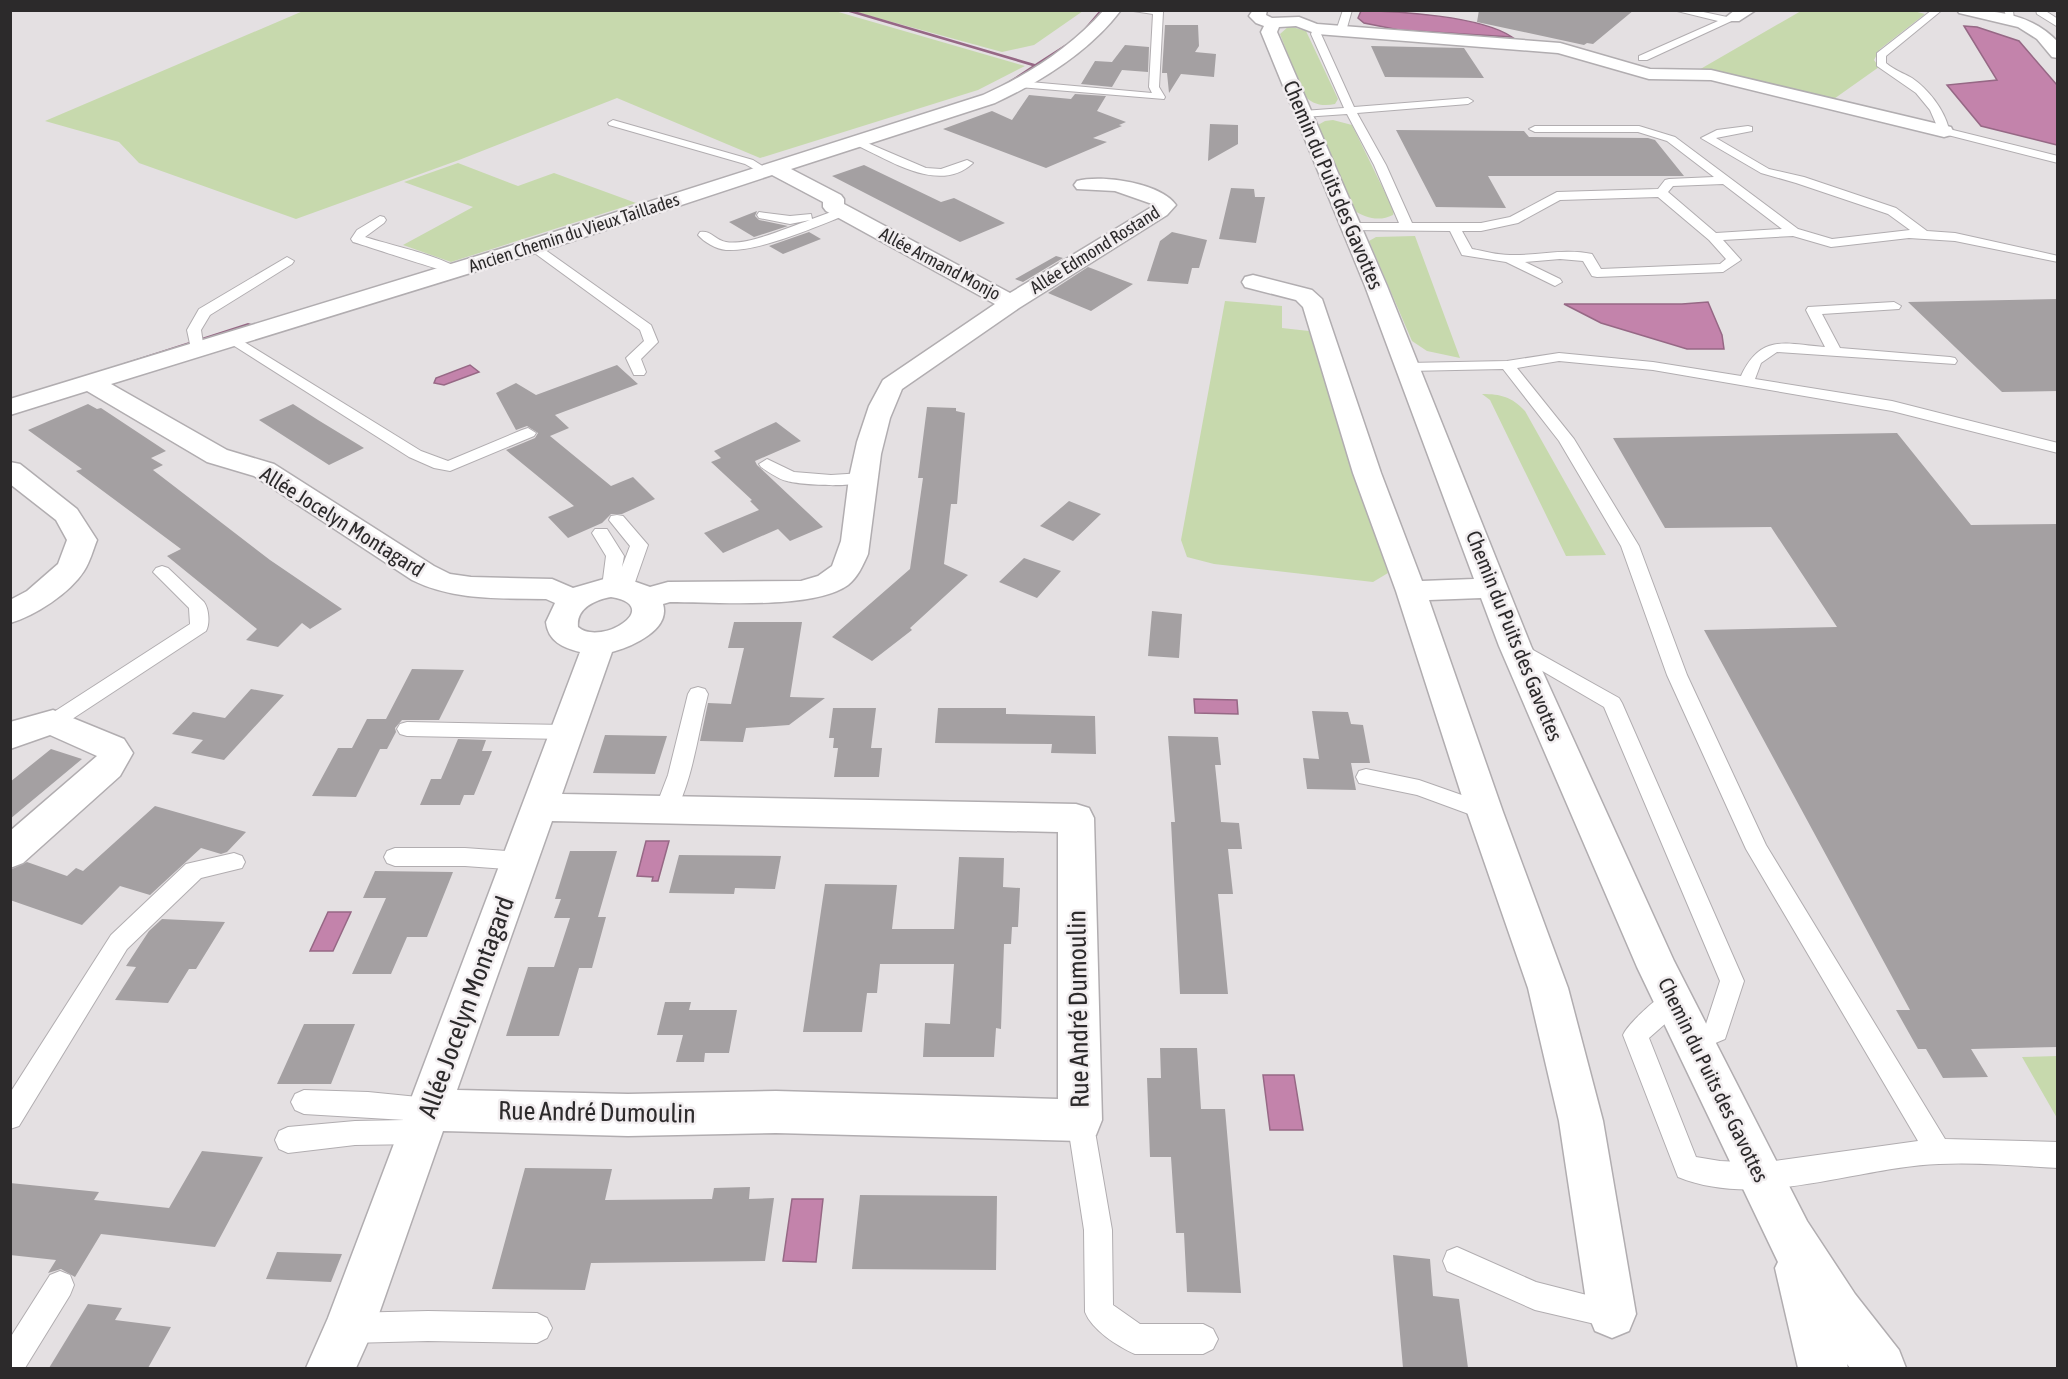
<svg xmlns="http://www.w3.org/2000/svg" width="2068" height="1379" font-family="'Asap Condensed',sans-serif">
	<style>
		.green { fill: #c7d9ad }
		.water { fill: #c383ab; stroke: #966885; stroke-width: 1.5 }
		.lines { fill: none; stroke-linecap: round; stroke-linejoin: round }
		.stream { fill: #966885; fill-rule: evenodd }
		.building { fill: #a4a0a2 }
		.service-casing { stroke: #b1adb0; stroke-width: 2 }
		.minor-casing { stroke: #b1adb0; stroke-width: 3 }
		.service { fill: #fff; fill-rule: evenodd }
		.minor { fill: #fff; fill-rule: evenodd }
		.labels { text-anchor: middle; stroke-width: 5; stroke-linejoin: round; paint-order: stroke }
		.far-street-label { font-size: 18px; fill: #2c2a2b; stroke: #f1edef }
		.street-label { font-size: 21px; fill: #2c2a2b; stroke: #f1edef }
		.near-street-label { font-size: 26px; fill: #2c2a2b; stroke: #f1edef }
	</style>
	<rect width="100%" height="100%" fill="#e4e0e2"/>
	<path class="green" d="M1910,10L1925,14L1880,49L1874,60L1879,67L1831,101L1697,71L1801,11Z
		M303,11H835L1025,66L978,90L760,158L617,98L459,160L296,219L139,163L119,142L45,121Z
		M852,11H1083L1034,45L1002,52Z
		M1289,26L1306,31L1338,99L1335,104C1322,107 1311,104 1303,94L1280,34Z
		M1333,120L1352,125L1394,211L1393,215C1379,222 1366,218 1353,210L1318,125L1325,121Z
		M458,163L518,186L554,173L636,203L451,262L403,245L473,207L404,182Z
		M1415,236L1460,358L1427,351L1412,341L1369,241L1376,237Z
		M1225,301L1282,306V328L1309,331L1388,573L1373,582L1214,564L1187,557L1181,540Z
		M1482,394C1501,394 1512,397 1525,411L1606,555L1566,556L1490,400Z
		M2057,1056H2058L2057,1118L2022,1057Z"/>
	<path class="water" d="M1361,11C1398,11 1481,16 1512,37L1399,30L1364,23L1358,18Z
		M1964,26L1977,27L2019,41L2057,85V145L1981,126L1947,85L1997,80Z
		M1708,302L1722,335L1724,349H1687L1601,323L1564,304H1682Z
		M470,365L479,372L444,385L434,383L436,378Z
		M1194,699L1237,700L1238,714L1195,713Z
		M646,841H669L658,881H652L653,877L637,876Z
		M328,912H351L333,951H310Z
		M1263,1075H1294L1303,1130H1270Z
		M792,1199H823L816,1262L783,1261Z"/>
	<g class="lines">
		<path class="stream" d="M10,10H13L10,12Z
			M842,10H851L1035,64L1066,44L1071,45L1039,67L1011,84L1009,83V81L1032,66Z
			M1100,10H1105L1087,32H1083V30Z
			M248,323L255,325L131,365H128L124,363Z"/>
	</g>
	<path class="building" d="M1479,10H1634L1593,44L1587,43L1584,45L1477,22Z
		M1165,25H1198L1199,46L1195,52L1216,54L1214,77L1181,74L1169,93L1167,73H1162Z
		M1125,45L1149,47L1148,72L1122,70L1112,87L1081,84L1095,61L1112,62Z
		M1371,46L1464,48L1484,78L1385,77Z
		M1075,94L1106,96L1097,111L1126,122L1119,125L1122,126L1093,138L1107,142L1046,168L943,129L992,111L1012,120L1029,95L1071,99Z
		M1210,124L1238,125V144L1208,161Z
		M1396,130L1524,131L1529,137L1648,138L1655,140L1684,176H1488L1506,208L1436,207Z
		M864,165L941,202L954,198L1005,223L960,242L832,176Z
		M1231,188L1254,189L1255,197H1265L1256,243L1219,239Z
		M757,211L755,216L759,220L788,226L754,237L729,222Z
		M809,232L821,239L783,254L769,246Z
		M1172,232L1207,240L1199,268H1192L1188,284L1147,281L1160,241Z
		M1056,256L1063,258L1023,282L1015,279Z
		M1088,267L1133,284L1091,311L1048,293Z
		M2058,299V391L2002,392L1908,302Z
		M617,365L638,384L555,415L569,428L550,436L611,486L633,477L655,499L622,514H611L602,523L568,538L548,517L574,506L506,450L535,438L538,433L527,426L516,430L496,393L516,383L536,395Z
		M88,404L97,409L101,408L166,451L151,458L163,465L153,470L270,560L342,609L310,629L302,623L278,647L246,640L257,629L167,556L181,549L76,471L82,469L28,430Z
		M293,404L318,420L364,448L329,465L259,420Z
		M927,407L956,408V411L965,413L957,504H951L944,564L968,575L910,628L912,630L872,661L832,637L910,569L923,478H918Z
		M776,422L801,441L755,461L757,465L823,527L790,541L778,529L723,553L704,533L759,510L750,501L752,500L711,462L721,458L714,451Z
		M1897,433L1971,525L2058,524V1047L1971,1049L1988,1077L1943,1078L1926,1049H1918L1896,1010H1910L1704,630L1837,627L1771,527L1665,528L1613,438Z
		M1069,501L1101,514L1073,541L1040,526Z
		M1024,558L1061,571L1037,598L999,582Z
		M1152,611L1182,614L1179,658L1148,656Z
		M734,622H802L790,697L825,698L789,725L746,728L743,742L700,741L708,703L731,704L744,648H728Z
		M412,669L464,670L439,720H391H402L395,728L396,732L387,749H380L356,797L312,796L338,748H352L367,719H386Z
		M251,689L284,695L224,760L191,753L203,740L172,734L193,712L225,718Z
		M833,708H876L871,748H882L879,777H834L838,748H833L834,738H829Z
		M938,708H1006V714L1095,716L1096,754L1051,753L1052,744L935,743Z
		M1312,711L1348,712L1351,724L1363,725L1370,763H1351L1356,790L1307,789L1303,758L1319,759Z
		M605,735L667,736L655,774L593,773Z
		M1168,736L1218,737L1221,765H1215L1221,822L1239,823L1242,849H1228L1233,894H1218L1228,994H1180L1171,822H1175Z
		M458,739L486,740L482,751H492L474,795H464L460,805H420L431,779H441Z
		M51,749L82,759L10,819V782Z
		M155,806L246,832L227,852L221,854L201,848L150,895L120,886L82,925L10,900V870L27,862L67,876L76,868L83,871Z
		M570,851H617L598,917H606L592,968H579L559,1036H506L528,967H554L570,918H554L561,899H555Z
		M679,855L781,856L775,889L735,888L734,894L669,893Z
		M959,857L1004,858L1003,887L1020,888L1018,927H1012L1011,944H1004L1001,1029L996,1028L994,1057H923L925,1023L950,1024L954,964H880L877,993H867L862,1032H803L825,884L897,885L892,929H954Z
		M375,871L453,872L427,937H407L391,974H352L386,898H363Z
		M162,919L225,922L196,969H189L168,1003L115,1000L136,967L126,966L149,931Z
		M665,1002H691L689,1010H737L729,1053H705L704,1062H676L683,1035H657Z
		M304,1024H355L331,1084H277Z
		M1160,1048H1197L1201,1109H1225L1241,1293L1187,1292L1184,1233H1176L1171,1157H1150L1147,1078H1161Z
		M202,1151L263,1157L215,1247L101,1234L75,1277L61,1269L48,1273L56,1260L10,1255V1183L99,1192L94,1200L169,1208Z
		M525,1168L612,1169L605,1200L712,1199L714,1188L750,1187L749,1199L774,1198L765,1261L591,1263L585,1290L492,1289Z
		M860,1195L997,1196L996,1270L852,1269Z
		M277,1252L342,1254L331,1282L266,1279Z
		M1393,1255L1430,1259L1433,1296L1459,1299L1468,1368H1403Z
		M88,1304L122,1308L115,1320L171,1327L148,1368H49Z"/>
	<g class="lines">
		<g class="service-casing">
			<path id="service" d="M1127,10L1163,12L1159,87L1165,97L1164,99L1019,87L1014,84L1019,81L1152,93L1149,87L1153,14Z
				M1343,10H1352L1346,31L1341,34L1336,31Z
				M1673,10H1694L1727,17L1733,15L1738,18L1647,60H1639V56L1718,21Z
				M1932,10H1942L1886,56V63C1894,70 1903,73 1912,78C1928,89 1944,109 1949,129L2058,156V163L1940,133L1930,110L1916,93L1877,66V53Z
				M2004,10H2013L2014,21H2008Z
				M2036,10H2044L2058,19V27L2037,14Z
				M1317,26L1322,29L1321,34L1354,107L1468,98L1473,101L1468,104L1357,113L1386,165L1412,223H1481L1510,217L1557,192L1658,189L1665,180L1669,179L1714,177L1667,141L1638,132H1535L1529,129L1535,126H1639L1675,137L1798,229L1832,239L1910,230L1888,214L1796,183L1761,173L1701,138L1717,130L1748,126L1752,127V131L1716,138L1769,169L1804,177L1896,208L1927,231L1955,233L2054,255L2058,256V262L1955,241L1909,238L1831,247L1793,236L1723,240L1741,260L1723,272L1597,277L1592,276L1583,261L1560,259L1525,262L1560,279L1562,282L1555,286L1506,262L1462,255L1450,231L1346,230L1344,227L1346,224L1350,223H1399L1374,165L1347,114L1303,117L1298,114L1303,111L1344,108L1311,34L1314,27ZM1723,184L1782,229L1716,233L1668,192L1673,186ZM1658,197L1709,240L1726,259L1720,264L1601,269L1592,254C1564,248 1537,256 1510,255C1497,255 1484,251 1472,249L1462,231H1481L1518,223L1560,200Z
				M613,120L753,160L772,172L766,176L745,164L609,125L608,123Z
				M858,139L926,168L941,169L967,160L973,163C939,195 888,159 854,144L852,142Z
				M842,208L846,209L848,212L846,215C815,227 759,252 726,250C716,249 704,242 698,235L700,232C711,230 715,240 726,242C747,246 789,227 810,220L790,224L759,218L757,215L759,212L790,216L811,214L812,219Z
				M380,216L384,217L386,220L384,223L365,237C386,244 447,257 461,271L459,274C452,275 367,246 353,242L351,239L357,230Z
				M534,242L651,325L658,342L641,359L646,372L644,375H634L626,358L644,341L640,330L529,249L528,246Z
				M287,257L294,261L292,264L210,315L201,330L204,350L202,353H192L187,330L199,309Z
				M1894,302L1901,306L1899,309L1822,314L1840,348L1950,357L1955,358L1957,361L1955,364L1777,352L1761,363L1755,379L1892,401L2058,443V453L1892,411L1653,370L1559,361L1517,368L1574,439L1639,546L1687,675L1766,845L1945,1139L2058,1142V1168C2018,1166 1978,1162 1939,1164C1856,1167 1759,1210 1678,1177L1623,1035C1627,1025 1662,991 1673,991C1675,991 1681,993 1683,994L1686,1001L1683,1008L1649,1038L1696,1157L1720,1161L1761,1163L1918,1141L1746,849L1667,675L1621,546L1559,441L1503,369L1408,371L1401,367L1408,363L1507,361L1559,353L1653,362L1741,376C1761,333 1785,344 1825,347L1806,310L1808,307Z
				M233,335L421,451L448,461L522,430L528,428L536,433L534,436L450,471L434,468L409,457L228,342L226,339L228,336Z
				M767,459L794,472L831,475L863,473L871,478C862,489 801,485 787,481C778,479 769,472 761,467L759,464Z
				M617,515L623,516L648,545L633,588L630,592L624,594L605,591L602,587L606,556L592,533L595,529H607L624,556L622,567L630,546L609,520L611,516Z
				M162,566L168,568L204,602C209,609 210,624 206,631L60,727L53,729L46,727L43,722L46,717L190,624L189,608L153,572L156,568Z
				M1515,640L1619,698L1622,703L1744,981L1725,1039L1694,1052L1685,1049L1682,1041L1685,1033L1706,1024L1720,981L1604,707L1508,651L1506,646L1508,641Z
				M698,687L705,689L708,694C698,733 693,779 674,815L666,817L658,815L655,809L668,775L688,694L691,689Z
				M407,722L566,725L573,727L576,732L573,737L566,739L407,736L400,734L397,729L400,724Z
				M1366,769L1419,780L1493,806L1496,812L1493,818L1485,820L1417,795L1359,783L1356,777L1359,771Z
				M395,848H465L520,852L528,855L531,861L528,867L520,870L465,866H395L387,863L384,857L387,851Z
				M234,853L242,856L245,862L242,868L201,878L127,949L19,1126L10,1129V1093L111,935L186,864Z
				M304,1090L368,1092L428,1098L437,1101L441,1110L437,1119L424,1122L428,1123L432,1132L428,1141L419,1144L355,1145L288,1153L279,1149L275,1140L279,1131L288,1127L355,1121L405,1120L304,1114L295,1110L291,1102L295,1094Z
				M1080,1108L1089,1111L1093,1120L1112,1230L1113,1305L1140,1324H1203L1213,1329L1218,1339L1213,1349L1203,1354H1135C1117,1346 1092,1330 1085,1312L1084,1230L1067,1120L1071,1111Z
				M1457,1247L1536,1282L1622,1304L1626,1314L1622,1324L1612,1328L1535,1310L1447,1271L1443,1261L1447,1251Z
				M60,1271L70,1275L74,1285L70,1295L25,1368H10V1338L50,1275Z
				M428,1311L537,1313L547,1318L552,1328L547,1338L537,1343L428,1341L349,1343L339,1338L334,1328L339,1318L349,1313Z"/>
		</g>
		<g class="minor-casing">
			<path id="minor" d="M1104,10H1121C1089,52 1042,81 995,103L791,169L841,195L844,199V204L1010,293L1155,205L1115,191L1077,189L1074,185L1077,181C1102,174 1161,183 1176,205L1167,215L1019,308L902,389L890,418L881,454L868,554C863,565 858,577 848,585C813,610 714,602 670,602L663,604C671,630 631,647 612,652L562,794L1076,804L1089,808L1094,818L1102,1120L1096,1135L1080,1141L776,1133L628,1136L443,1131L374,1328L356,1368H306L328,1318L580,652C563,648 548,641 546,622L555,603L546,599C500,598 454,601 412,580L254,476L207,462L87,391L10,415V399L526,241L983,95C1028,75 1070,48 1104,10ZM772,175L823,202V207L826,211L995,304L883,380L869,406L857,442L849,478L841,541L832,566L818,576L801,581L668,582L650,587L633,581L611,577L573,588L552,579L471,577L450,574L434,566L274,464L227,450L111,384L542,251ZM611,597C665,606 601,647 578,627C576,608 595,600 611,597ZM552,821L1058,832V1099L776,1091L628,1094L457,1090Z
				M1253,10H1267L1266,15L1272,18L1299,17L1317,24L1560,43L1650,69L1711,70L1951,127L1953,131L1951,135L1944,137L1711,80L1649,79L1558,53L1317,34L1296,26L1279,27L1277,32L1387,286L1531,646L1674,961L1807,1221L1855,1294L1899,1350L1906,1368H1850L1847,1364L1848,1368H1798L1775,1268L1778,1262L1637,967L1499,646L1481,598L1429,600L1503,812L1568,988L1603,1121L1636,1314L1629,1331L1612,1338L1595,1331L1588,1314L1559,1121L1528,988L1467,812L1396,591L1353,473L1303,307L1296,300L1245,287L1242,282L1245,277L1253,275L1312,290L1322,299L1381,473L1422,581L1474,579L1365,286L1261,32L1264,26L1256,23L1249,16Z
				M1735,10H1756L1739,21H1727L1725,18Z
				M1957,10C1994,10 2031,13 2058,42V58L2052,57L2037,39L2018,27L1959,13Z
				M10,462L20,464L77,509L97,540C93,550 90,562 84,571C70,593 35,616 10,623V600L27,591L58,564L67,540L56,520L10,484Z
				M53,710L124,739L133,753L120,776L23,863L10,868V831L97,756L50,735L10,749V722Z"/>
		</g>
		<use href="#service" class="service"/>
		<use href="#minor" class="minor"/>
	</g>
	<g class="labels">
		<g class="far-street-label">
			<text transform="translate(574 233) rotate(-18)" y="6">Ancien Chemin du Vieux Taillades</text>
			<text transform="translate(1095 250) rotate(-32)" y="6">Allée Edmond Rostand</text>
			<text transform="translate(940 264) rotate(28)" y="6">Allée Armand Monjo</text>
		</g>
		<g class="street-label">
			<text transform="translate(1333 185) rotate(67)" y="7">Chemin du Puits des Gavottes</text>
			<text transform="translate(342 522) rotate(32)" y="7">Allée Jocelyn Montagard</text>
			<text transform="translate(1514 636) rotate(68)" y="7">Chemin du Puits des Gavottes</text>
			<text transform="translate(1713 1080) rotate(64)" y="7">Chemin du Puits des Gavottes</text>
		</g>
		<g class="near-street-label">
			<text transform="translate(466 1007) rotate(-70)" y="9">Allée Jocelyn Montagard</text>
			<text transform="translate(1078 1009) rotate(-91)" y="9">Rue André Dumoulin</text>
			<text transform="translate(597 1112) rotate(1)" y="9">Rue André Dumoulin</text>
		</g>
	</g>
	<rect width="2068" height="1379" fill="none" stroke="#2c2a2b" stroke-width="24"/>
</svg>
